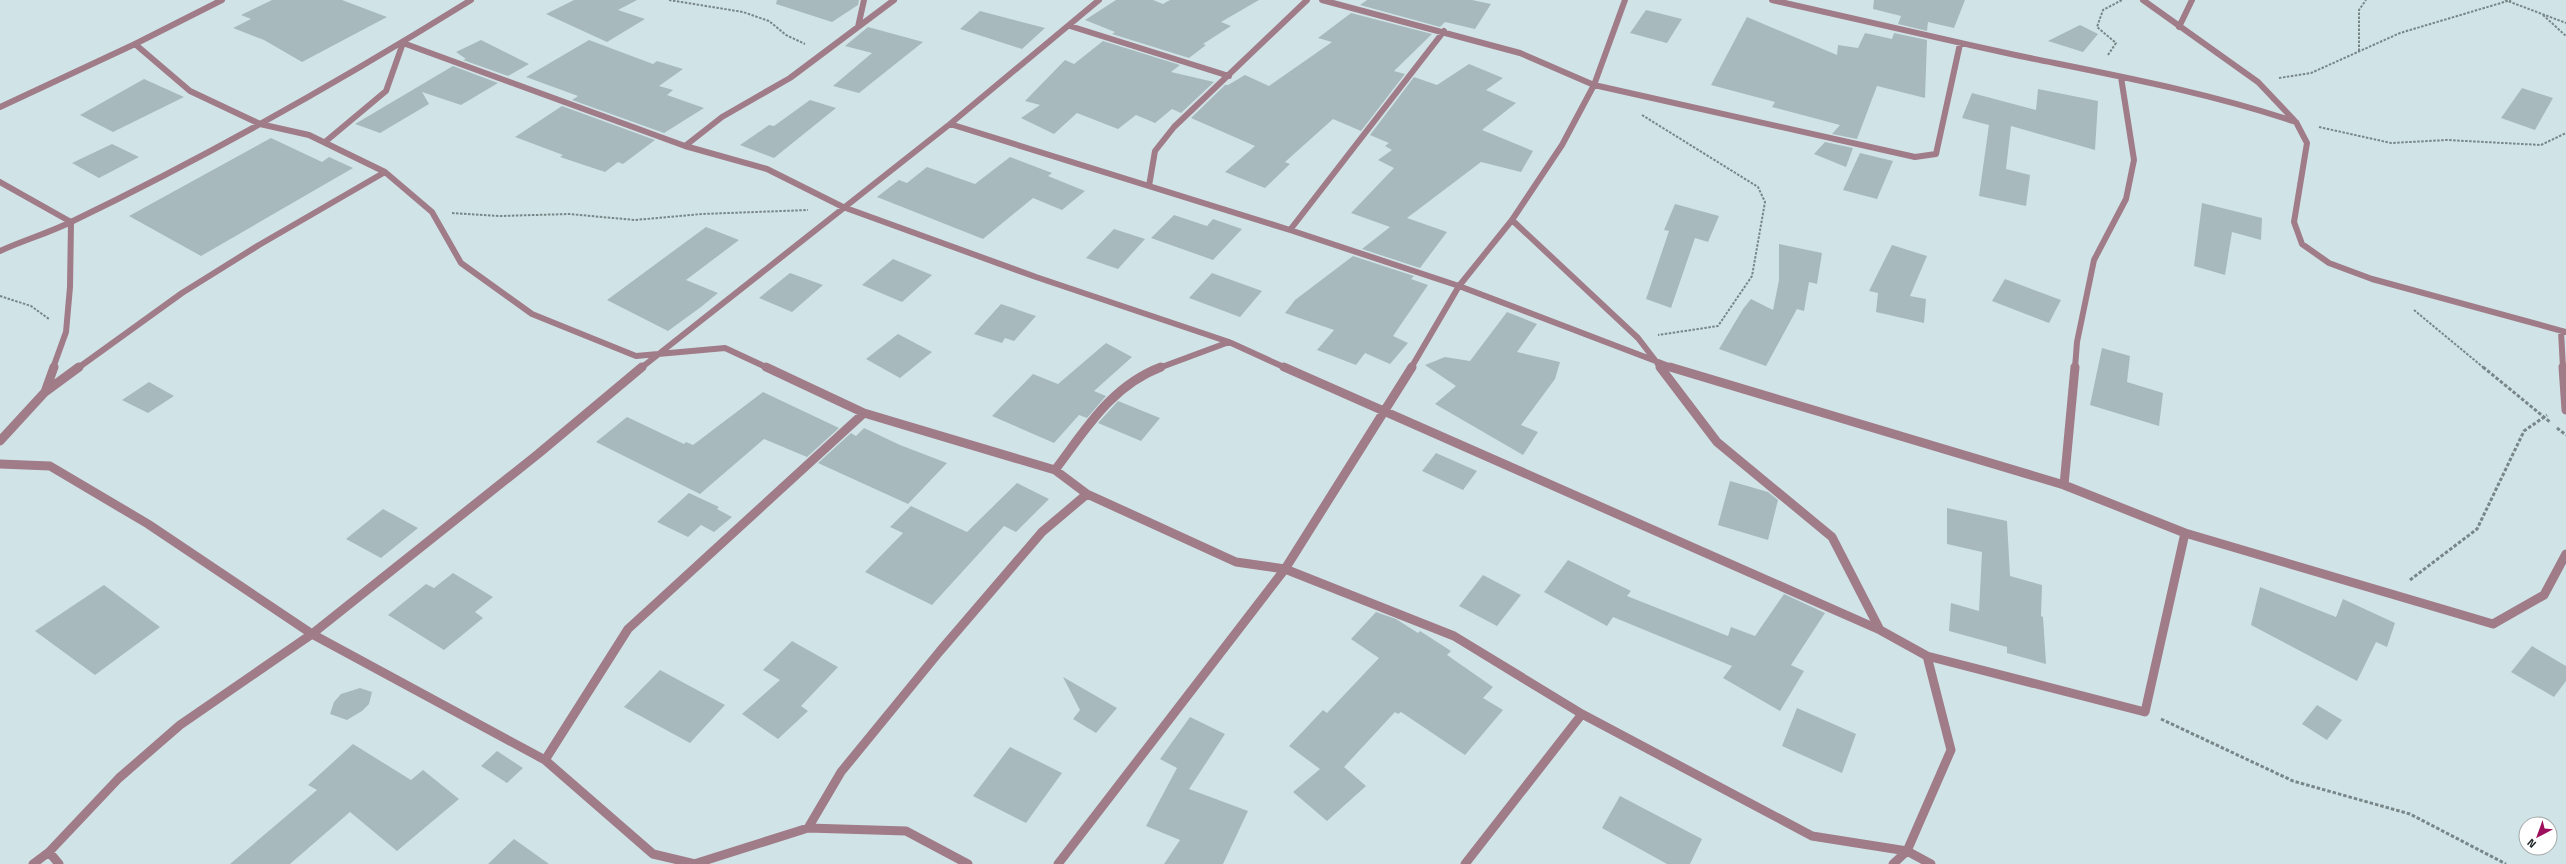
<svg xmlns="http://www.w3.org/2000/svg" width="2566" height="864" font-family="'Titillium Web',sans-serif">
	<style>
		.building { fill: #a7b9bc }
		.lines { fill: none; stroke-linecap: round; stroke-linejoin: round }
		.path-far1 { stroke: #788688; stroke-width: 2; stroke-dasharray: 2.5 1.5; stroke-linecap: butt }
		.path { stroke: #788688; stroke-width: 3; stroke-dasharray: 3.5 2; stroke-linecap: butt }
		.minor-far1 { stroke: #a07b88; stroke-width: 6 }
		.minor { stroke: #a07b88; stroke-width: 9 }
	</style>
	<rect width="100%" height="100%" fill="#d0e4e7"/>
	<path class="building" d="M272,0H342L387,17L302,62L264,40L233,28L251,19L241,15Z
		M574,0H637L618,10L645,19L607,42L546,14Z
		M777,0H859L858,5L832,22L776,4Z
		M1116,0H1153L1163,4L1170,0H1259L1221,22L1231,26L1203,44L1206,45L1189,58L1112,34L1115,32L1085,20Z
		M1367,0H1472L1491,4L1475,29L1445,22L1440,27L1360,5Z
		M1874,0H1965L1954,28L1928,22L1927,31L1898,24L1901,16L1873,9Z
		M1646,10L1682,19L1667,43L1630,33Z
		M980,11L1045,28L1022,49L960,29Z
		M1351,13L1432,34L1394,71L1405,74L1361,131L1333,119L1285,162L1290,164L1265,188L1225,172L1255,146L1191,118L1225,85H1228L1245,75L1269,86L1332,42L1318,38Z
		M1747,17L1837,55L1838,45L1858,48L1865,33L1892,39L1894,33L1927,40L1925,98L1877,86L1857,139L1832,134L1840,125L1772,107L1775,102L1711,85Z
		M2080,25L2098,34L2083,52L2048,41Z
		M868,27L923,42L859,93L833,86L872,53L845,46Z
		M481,40L529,64L508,76L463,60L466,59L456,52Z
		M589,40L653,64L657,61L683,69L659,86L673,90L667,95L704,108L664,133L572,100L578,96L526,77Z
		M1103,41L1180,65L1171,72L1214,82L1181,113L1172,109L1155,123L1136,115L1118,129L1077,113L1054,134L1021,118L1040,105L1025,101L1065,60L1074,64Z
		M1469,64L1503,78L1486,90L1516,103L1482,130L1533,151L1521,172L1481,162L1407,218L1447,232L1420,268L1362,249L1390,227L1351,213L1394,168L1378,160L1392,150L1385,146L1389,143L1370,135L1414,77L1437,85Z
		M453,66L498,83L461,105L422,92L429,104L380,133L355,124Z
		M144,79L184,97L113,132L80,115Z
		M2522,88L2553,98L2535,130L2501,118Z
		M2038,89L2098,101L2095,150L2011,126L2006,169L2030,175L2026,206L1979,196L1989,125L1962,118L1972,93L2036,110Z
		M810,100L836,108L774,158L740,145L769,125L774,126Z
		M562,106L655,140L623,164L618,162L605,172L560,157L563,155L515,137Z
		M271,138L322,162L329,157L353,168L201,256L129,216Z
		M1825,142L1853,148L1846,167L1814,154Z
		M112,144L139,157L99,178L72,163Z
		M1860,153L1893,161L1877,199L1843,190Z
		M1010,157L1052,173L1048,176L1085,191L1062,210L1033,198L983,239L877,197L899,180L907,183L927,167L975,184Z
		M2202,203L2262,218L2261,240L2232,232L2225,275L2194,266Z
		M1675,204L1719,216L1708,242L1695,238L1671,308L1646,299L1669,231L1664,230Z
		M1174,215L1207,226L1213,219L1242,229L1213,260L1151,238Z
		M706,227L739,240L686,280L718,293L701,307L668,331L607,300Z
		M1114,229L1145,239L1118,269L1086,258Z
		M1779,244L1822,253L1817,284L1809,282L1804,311L1797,309L1766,366L1719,349L1743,309L1751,299L1773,310L1779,280Z
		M1892,245L1927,256L1910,296L1926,299L1924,323L1876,312L1878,293L1869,291Z
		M1353,256L1414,276L1411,279L1428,285L1393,336L1408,343L1390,364L1365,353L1356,365L1317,350L1334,330L1285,313L1295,300Z
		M893,259L932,275L902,302L862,285Z
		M790,273L823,285L792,312L759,298Z
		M1212,273L1262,291L1240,317L1189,298Z
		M2005,279L2061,300L2049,323L1992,301Z
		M1001,304L1036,316L1014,341L1005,338L1002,343L974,334Z
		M1507,312L1537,324L1517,352L1560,362L1555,379L1521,425L1538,432L1523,455L1435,404L1456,386L1425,365L1445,357L1470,361Z
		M898,334L932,352L900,378L866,359Z
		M1106,343L1132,357L1094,391L1106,396L1087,418L1079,415L1054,443L992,416L1033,374L1058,384Z
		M2102,348L2130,356L2127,382L2163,393L2159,426L2090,405Z
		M149,382L174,396L148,413L122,400Z
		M763,392L839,428L807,457L764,439L700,494L596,442L627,417L684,444L686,442L693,445Z
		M1118,401L1160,418L1141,441L1098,423Z
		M864,428L900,445L947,463L908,504L818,463L851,433L856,436Z
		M1436,453L1477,471L1463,490L1422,471Z
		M1730,481L1768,492L1778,500L1768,540L1718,525Z
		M1017,483L1049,499L1016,532L1004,526L932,605L865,572L903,533L890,527L911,506L967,532Z
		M689,493L719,507L717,509L732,517L714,532L701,525L688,537L657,522Z
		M1947,508L2007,521L2010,576L2042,585L2041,616L2043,617L2046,664L2007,653V647L1949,631L1951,603L1979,611L1982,552L1947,544Z
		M383,509L418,528L381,558L346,539Z
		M1568,560L1631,591L1627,596L1728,636L1731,627L1755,636L1784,594L1825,613L1791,665L1804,671L1780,711L1723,678L1732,666L1613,617L1607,626L1544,592Z
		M453,573L493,597L475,612L483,618L444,650L388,615L426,584L434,588Z
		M1483,575L1521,595L1497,626L1459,606Z
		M104,585L160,627L95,675L35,631Z
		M2260,587L2336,617L2343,599L2395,623L2387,647L2376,642L2357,681L2251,625Z
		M1376,612L1396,619L1418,633L1420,631L1451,651L1447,655L1493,687L1483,698L1503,710L1465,755L1401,712L1398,714L1395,712L1344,767L1366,786L1327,821L1293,792L1320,769L1289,746L1323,710L1327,713L1379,658L1351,639Z
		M792,641L838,667L801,706L808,711L778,739L742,714L780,680L763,670Z
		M2532,646L2566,666V681L2554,697L2511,672Z
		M660,670L725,705L690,743L624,707Z
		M1063,677L1117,708L1096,733L1073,719L1080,710Z
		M360,688L372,692L369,704L362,711L347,720L330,714L334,702L341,694Z
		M2317,705L2342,720L2327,740L2302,724Z
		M1797,708L1856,734L1842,773L1782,746Z
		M1190,717L1225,734L1189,789L1248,811L1223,864H1164L1180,840L1146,826L1177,768L1160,759Z
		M353,744L411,780L423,770L459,799L397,851L350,812L290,864H230L317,790L308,785Z
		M1010,747L1062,773L1026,823L973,796Z
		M497,751L523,768L507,783L481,766Z
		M1620,796L1702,839L1690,864H1667L1602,828Z
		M514,839L549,864H488Z"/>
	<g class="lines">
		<path class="path-far1" d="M669,0L743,12L769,21L786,35L805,44
			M2505,0L2566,23
			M2543,15L2566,36
			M2359,51V10L2366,0
			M2108,55L2116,43L2097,27L2103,10L2122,0
			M2279,78L2311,73L2400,33L2511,0
			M1642,115L1758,187L1765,202L1752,276L1718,326L1658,335
			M2319,127L2391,143L2447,140L2541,145L2566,133
			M452,213L500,216L569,214L635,220L702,214L808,210
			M0,296L31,306L49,319
			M2414,310L2484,368"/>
		<path class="path" d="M2483,367L2550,422
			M2557,428L2566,435
			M2410,580L2477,529L2524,431L2547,415
			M2161,719L2293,781L2410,814L2506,864"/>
		<path class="minor-far1" d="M1322,0L1520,53L1594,85L1915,157L1936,154L1960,44
			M1772,0C1854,19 1937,38 2020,56C2113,75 2206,92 2296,122L2307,143L2294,222L2302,244L2329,263L2372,279L2566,332
			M2143,0L2258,82L2294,120
			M1070,26L1229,76
			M858,27L864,0
			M2179,27L2192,0
			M135,44L190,91L260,124L309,135L385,172L432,212L461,263L532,314L636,356L725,348L768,368
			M0,107L135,44L222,0
			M950,124L1290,230L1459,286L1674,368
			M325,142L386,91L403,43L685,146L767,169L843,207L1036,277L1229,342L1286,368
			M685,146L722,117L790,78L894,0
			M0,182L71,222L70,287L66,332L53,368
			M1149,186L1155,151L1174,127L1307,0
			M1512,220L1638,338L1661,368
			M1290,230L1444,31
			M0,251C24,240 49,233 73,221C210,155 342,80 471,0
			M2561,331L2563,368
			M78,368L182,293L259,245L385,172
			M641,368L950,124L1099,0
			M1159,368L1229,342
			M1411,368L1459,286L1512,220L1562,145L1594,85L1625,0
			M2075,368L2077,342L2094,260L2126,199L2134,160L2121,77"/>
		<path class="minor" d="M766,367L864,413L1055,470L1087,494L1236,562L1285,569L1454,636L1582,714L1812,836L1907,851L1931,864
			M1284,367L1880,630L1927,656L1951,750L1907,851L1893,864
			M1660,367L1717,442L1832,537L1880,630
			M1670,367L2064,485
			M2075,367L2064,485L2185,533L2493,624L2544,595L2566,554
			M2563,367L2566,410
			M45,392L54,367
			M0,441L45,392L79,367
			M0,464L50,466L148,524L312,634L545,760L653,854L695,864
			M1055,470C1086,429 1111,386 1161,367
			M1927,656L2145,712L2185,533
			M545,760L628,629L864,413
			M808,828L841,772L940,651L1042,532L1087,494
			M49,852L59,864
			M33,864L49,852L119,778L180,725L312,634L538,454L642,367
			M694,864L808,828L906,831L968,864
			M1058,864L1285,569L1412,367
			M1465,864L1582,714"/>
	</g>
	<g transform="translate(2538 836) rotate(221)"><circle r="19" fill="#ffffff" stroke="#a5a8a8"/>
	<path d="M0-3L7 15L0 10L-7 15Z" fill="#9d0f5c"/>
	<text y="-6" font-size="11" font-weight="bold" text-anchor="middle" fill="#1e2526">N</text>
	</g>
</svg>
